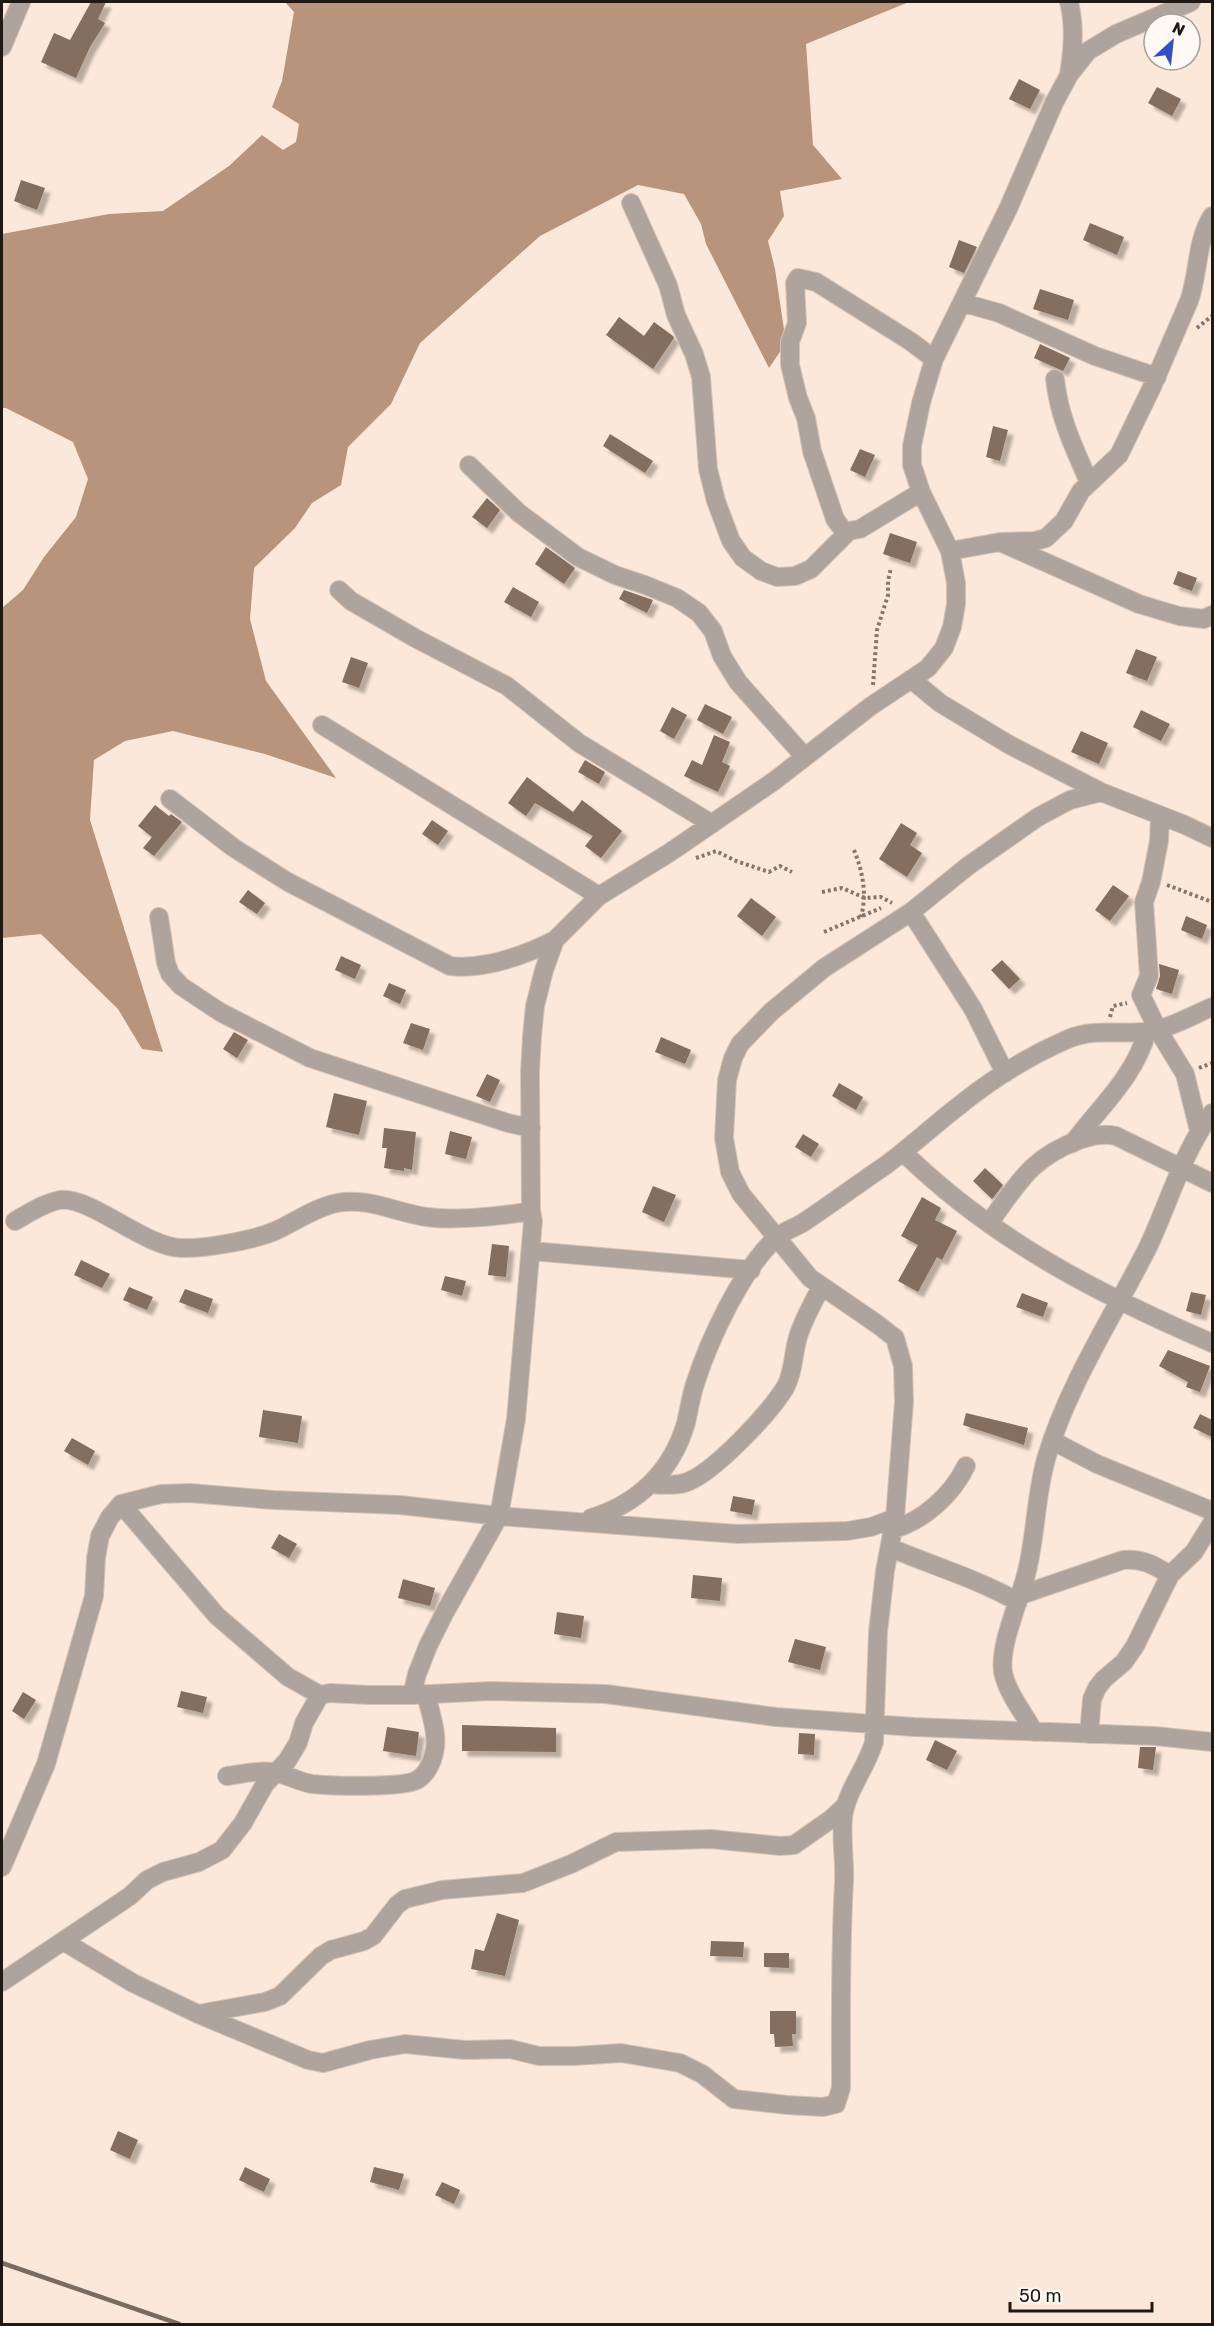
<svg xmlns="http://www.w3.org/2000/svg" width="1214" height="2326" font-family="Rubik,sans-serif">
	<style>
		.water { fill: #b7947b }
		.building { fill: #846e5f; filter: url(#shadow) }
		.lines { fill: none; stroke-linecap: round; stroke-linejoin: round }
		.street-casing { stroke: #d4c3b6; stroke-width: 20 }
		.path { stroke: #84766d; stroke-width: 4; stroke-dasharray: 3 3; stroke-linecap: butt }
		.street { stroke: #afa49d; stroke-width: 18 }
		.rail { stroke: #786b62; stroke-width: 4.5 }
	</style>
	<defs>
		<filter id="shadow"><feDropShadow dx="5.5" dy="5.5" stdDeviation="1.5" flood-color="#0004"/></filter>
	</defs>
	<rect width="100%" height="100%" fill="#fce8da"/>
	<path class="water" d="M285,2H909L806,44L813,145L842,179L780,191L784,216L768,241L775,269L786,343L769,368L706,244L701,224L684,194L638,185L540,236L420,343L391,404L348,447L341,485L312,503L295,528L254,568L250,619L266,681L336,778L265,754L173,731L125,741L94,760L90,820L163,1052L142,1049L118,1009L41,934L2,938V608L23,590L44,557L76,517L88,479L73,442L6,408H2V234L109,214L163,211L229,166L262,135L283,150L296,142L299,124L272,107L282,81L294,12Z"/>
	<path class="building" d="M91,2H106L98,19L105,23L90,47L76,78L41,62L54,33L70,40Z
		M1019,79L1040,90L1030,109L1009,99Z
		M1157,87L1181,99L1172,116L1148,103Z
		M21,180L45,188L37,210L14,201Z
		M1090,223L1124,237L1117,255L1083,240Z
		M959,240L977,247L964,273L949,267Z
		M1040,289L1074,300L1068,320L1033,309Z
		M619,317L644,336L654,322L673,336L674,338L653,369L606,335Z
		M1040,344L1070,358L1063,371L1034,358Z
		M993,426L1008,430L1000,461L986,457Z
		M610,434L653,461L645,473L603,446Z
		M860,449L875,455L865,477L850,470Z
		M487,498L500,510L487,528L472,517Z
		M890,533L917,542L910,563L883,554Z
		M546,547L575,568L564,584L535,564Z
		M1178,571L1197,578L1192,591L1173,584Z
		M513,587L539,602L531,617L504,602Z
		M624,590L653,600L647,613L619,599Z
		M1136,649L1157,657L1147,681L1126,673Z
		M351,657L368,663L359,688L342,682Z
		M705,704L732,717L723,734L697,720Z
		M672,707L687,715L674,739L660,731Z
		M1141,710L1170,724L1161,741L1133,727Z
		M1081,731L1108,743L1099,764L1071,752Z
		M714,735L730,742L722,762L730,766L718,792L684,776L692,760L702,765Z
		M585,760L605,772L599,784L578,772Z
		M527,777L573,812L582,800L622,831L601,858L585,846L593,836L535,803L526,816L508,803Z
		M155,805L169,816L171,814L182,822L154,856L143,848L152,837L138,826Z
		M432,820L448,831L438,845L422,834Z
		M901,823L917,833L910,845L922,853L907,877L879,859Z
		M1113,885L1129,896L1110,921L1095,910Z
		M248,890L265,903L257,914L239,902Z
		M751,898L776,917L762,936L737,916Z
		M1186,916L1207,925L1202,939L1181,930Z
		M341,956L361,965L355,979L335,970Z
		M1002,960L1020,979L1009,989L991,970Z
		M1159,964L1179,970L1172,994L1156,989L1160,976Z
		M389,983L406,990L400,1004L383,996Z
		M411,1023L430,1029L423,1050L403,1043Z
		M234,1032L248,1040L237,1058L223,1049Z
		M661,1037L691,1050L685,1064L655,1052Z
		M487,1074L500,1080L490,1102L476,1096Z
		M839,1083L863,1097L856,1110L832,1096Z
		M334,1093L367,1101L359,1135L326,1127Z
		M384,1128L416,1132L412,1170L404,1168V1171L384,1168L387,1148H382Z
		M450,1131L472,1137L466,1159L445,1154Z
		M803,1134L819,1144L811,1157L795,1147Z
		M985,1168L1003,1185L992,1199L973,1181Z
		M653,1186L676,1195L664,1222L642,1212Z
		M922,1197L941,1208L935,1220L957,1231L942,1260L937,1257L918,1292L898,1281L918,1245L901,1236Z
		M492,1244L509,1246L506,1277L488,1275Z
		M81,1260L110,1274L102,1288L74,1275Z
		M445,1276L466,1281L462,1296L441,1290Z
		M129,1287L153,1297L147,1310L123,1300Z
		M185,1289L213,1299L208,1313L179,1302Z
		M1191,1292L1206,1295L1201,1315L1186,1311Z
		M1022,1293L1048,1303L1043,1317L1016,1307Z
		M1168,1350L1210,1366L1200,1392L1186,1387L1188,1382L1159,1366Z
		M263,1410L302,1416L298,1443L259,1437Z
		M966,1413L1028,1428L1024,1445L963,1425Z
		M1200,1414L1212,1420V1437L1193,1428Z
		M72,1438L95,1451L88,1465L64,1451Z
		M733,1496L755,1500L752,1515L730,1511Z
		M279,1534L297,1544L289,1558L271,1548Z
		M693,1575L722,1578L720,1601L691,1598Z
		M403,1579L435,1588L430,1606L398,1598Z
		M557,1612L584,1616L581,1638L554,1634Z
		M795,1639L826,1647L820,1670L788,1662Z
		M181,1691L207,1697L203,1713L177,1707Z
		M23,1692L36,1700L24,1719L12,1711Z
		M462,1725L556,1728V1752L462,1751Z
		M387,1727L419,1732L416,1756L383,1751Z
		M799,1733L815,1734L814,1755L798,1754Z
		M935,1740L957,1751L947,1770L926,1760Z
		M1140,1747H1156L1153,1770L1138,1768Z
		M497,1913L519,1920L505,1976L471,1969L475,1949L484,1951Z
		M711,1941L744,1942L743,1957L710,1956Z
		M764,1953H789V1968L764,1967Z
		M770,2011H796V2034H792L793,2046L775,2047L774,2034H770Z
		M118,2131L138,2140L130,2159L110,2150Z
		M245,2167L270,2179L264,2192L239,2180Z
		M374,2167L404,2174L399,2190L370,2182Z
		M442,2182L460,2190L454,2204L435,2195Z"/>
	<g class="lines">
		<g class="street-casing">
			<path id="street" d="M2,47L21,2
				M1069,74C1073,49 1075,27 1069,2
				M631,203L668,285L676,315L694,354L701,377L708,469L716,501L731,541L743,558L761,571L777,577L795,576L811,569L849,531
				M964,303L999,313L1095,356L1157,377
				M1055,379C1059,417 1074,448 1089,482
				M469,465L519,513L578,557L615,575L645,585L677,598L699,613L713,631L722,656L738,682L804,756
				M921,492L860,529L849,531L843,530L835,519L812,451L806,418L798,398L790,365V342L797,323L795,283L798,278L816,282L910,341L934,359
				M1000,542L1035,541L1046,538L1064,521L1081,491L1119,455L1152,387L1189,301C1199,273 1196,241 1212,216
				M950,551L1000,542L1139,604L1179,616L1204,619L1212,615
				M339,590L351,601L415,638L507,686L579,743L712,824
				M911,679L940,703L1008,744L1101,792L1185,825L1212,838
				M322,725L599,896
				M170,799L234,848L288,882L450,966C486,970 523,956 555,940
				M1160,815L1159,841L1151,882L1144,902L1149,976L1141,995L1158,1030L1185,1074L1199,1131
				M911,912L973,1009L1005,1073
				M159,917L166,963L170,974L181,986L220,1012L310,1058L508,1123L531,1128
				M1073,1143C1100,1107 1135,1076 1147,1032
				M903,1152C993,1240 1098,1294 1212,1343
				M15,1221C29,1213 44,1203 60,1200C90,1196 145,1247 181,1248C205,1249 254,1240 275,1231C295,1222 316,1207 337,1203C368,1197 397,1213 427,1217C453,1221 504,1216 531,1211
				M989,1223C1018,1184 1030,1158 1079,1140C1092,1136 1102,1133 1116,1136L1212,1183
				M531,1251L751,1270
				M1053,1441L1097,1464L1212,1511
				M652,1484C662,1485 673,1486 684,1483C711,1476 772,1411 786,1386C794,1371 793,1353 798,1337C803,1320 813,1303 821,1287
				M121,1504L217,1616L288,1677L320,1695
				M591,1518C638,1504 672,1471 686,1423C689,1410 691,1396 695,1384C709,1340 742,1269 776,1238C783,1231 795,1228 804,1222C831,1204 858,1184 886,1165C912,1146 935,1124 960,1105C992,1079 1031,1055 1068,1039C1095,1027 1122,1036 1149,1031C1171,1028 1193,1015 1212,1007
				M894,1529C924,1520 952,1495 966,1466
				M891,1548C933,1566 978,1579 1018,1602
				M1021,1595L1123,1560C1142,1558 1154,1565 1170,1575
				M412,1695L417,1674L428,1646L445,1612L499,1516L516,1419L533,1221L531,1211L530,1071L532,1036L535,1006L544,970L555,940L599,896L669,853L774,781L871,706L928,668L944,648L952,627L956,604V583L950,551L921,492L912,465V446L921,403L934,359L1008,209L1054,103L1069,75L1088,51L1116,34L1191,2
				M1034,1732C1024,1713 1007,1693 1003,1672C999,1646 1019,1602 1026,1575C1036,1537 1035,1499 1046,1459C1068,1384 1113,1317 1148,1247C1169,1203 1183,1151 1212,1113
				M1089,1734L1092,1699L1097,1688L1104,1679L1124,1662L1135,1646L1170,1575L1194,1552L1212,1523
				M227,1776C242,1774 258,1770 273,1772C286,1774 299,1782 312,1784C331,1786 403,1788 417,1780C426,1775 432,1763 434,1753C439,1736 430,1712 426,1694
				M2,1867L46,1764L94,1596L96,1558L100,1536L110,1517L121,1504L161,1494L190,1493L273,1500L400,1505L499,1516L737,1534L847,1531L871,1527L895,1518
				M63,1941L133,1983L198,2014L308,2060L323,2063L370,2050L405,2044L465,2050L510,2049L539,2056H574L621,2053L680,2063L702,2074L734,2099L787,2105L823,2107L836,2104L841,2088C841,2019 840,1951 844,1882C845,1861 841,1839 843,1818C846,1791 866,1769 874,1742L878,1632L885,1571L895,1518L904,1402L903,1366L895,1338L877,1324L810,1278L741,1194L730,1172L724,1138L727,1080L733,1058L740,1044L771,1012L824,968L911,912L968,866L1038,817L1070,800L1101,792
				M2,1982L130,1896L147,1880L163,1872L199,1862L222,1850L243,1823L265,1784L287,1761L298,1743L304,1723L320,1695L330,1693L369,1695H412L491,1691L606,1694L776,1717L914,1727L1155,1736L1212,1742
				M198,2014L265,2002L280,1996L321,1956L331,1950L364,1941L373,1936L397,1905L405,1899L442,1890L523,1883L571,1864L616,1842L711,1839L780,1846L794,1845L831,1819L846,1805"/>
		</g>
		<path class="path" d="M1197,328L1212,316
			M873,685L877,630L888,595V581L891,568
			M854,850C863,872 867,894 861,917
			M696,858L716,851L736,861L769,872L780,866L792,872
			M1167,885L1212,902
			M822,892L842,888L865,898L881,897L892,903
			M824,932L881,908
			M1110,1017L1113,1006L1127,1003
			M1199,1068L1212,1063"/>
		<use href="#street" class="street"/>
		<path class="rail" d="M2,2263L179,2324"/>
	</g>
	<rect width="1214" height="2326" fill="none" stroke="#201812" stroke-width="6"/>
	<g transform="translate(1172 42) rotate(27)"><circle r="28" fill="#fef9f5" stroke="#a59f9a" stroke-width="1.5"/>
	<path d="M0-4.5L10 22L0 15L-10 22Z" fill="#3252c3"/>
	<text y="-9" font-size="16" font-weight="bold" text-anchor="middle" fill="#201812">N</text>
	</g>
	<path d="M1010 2302v9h142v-9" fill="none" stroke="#201812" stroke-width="3"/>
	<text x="1019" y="2302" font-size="18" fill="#201812" stroke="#fef9f5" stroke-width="4.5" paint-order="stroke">50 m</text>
</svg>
